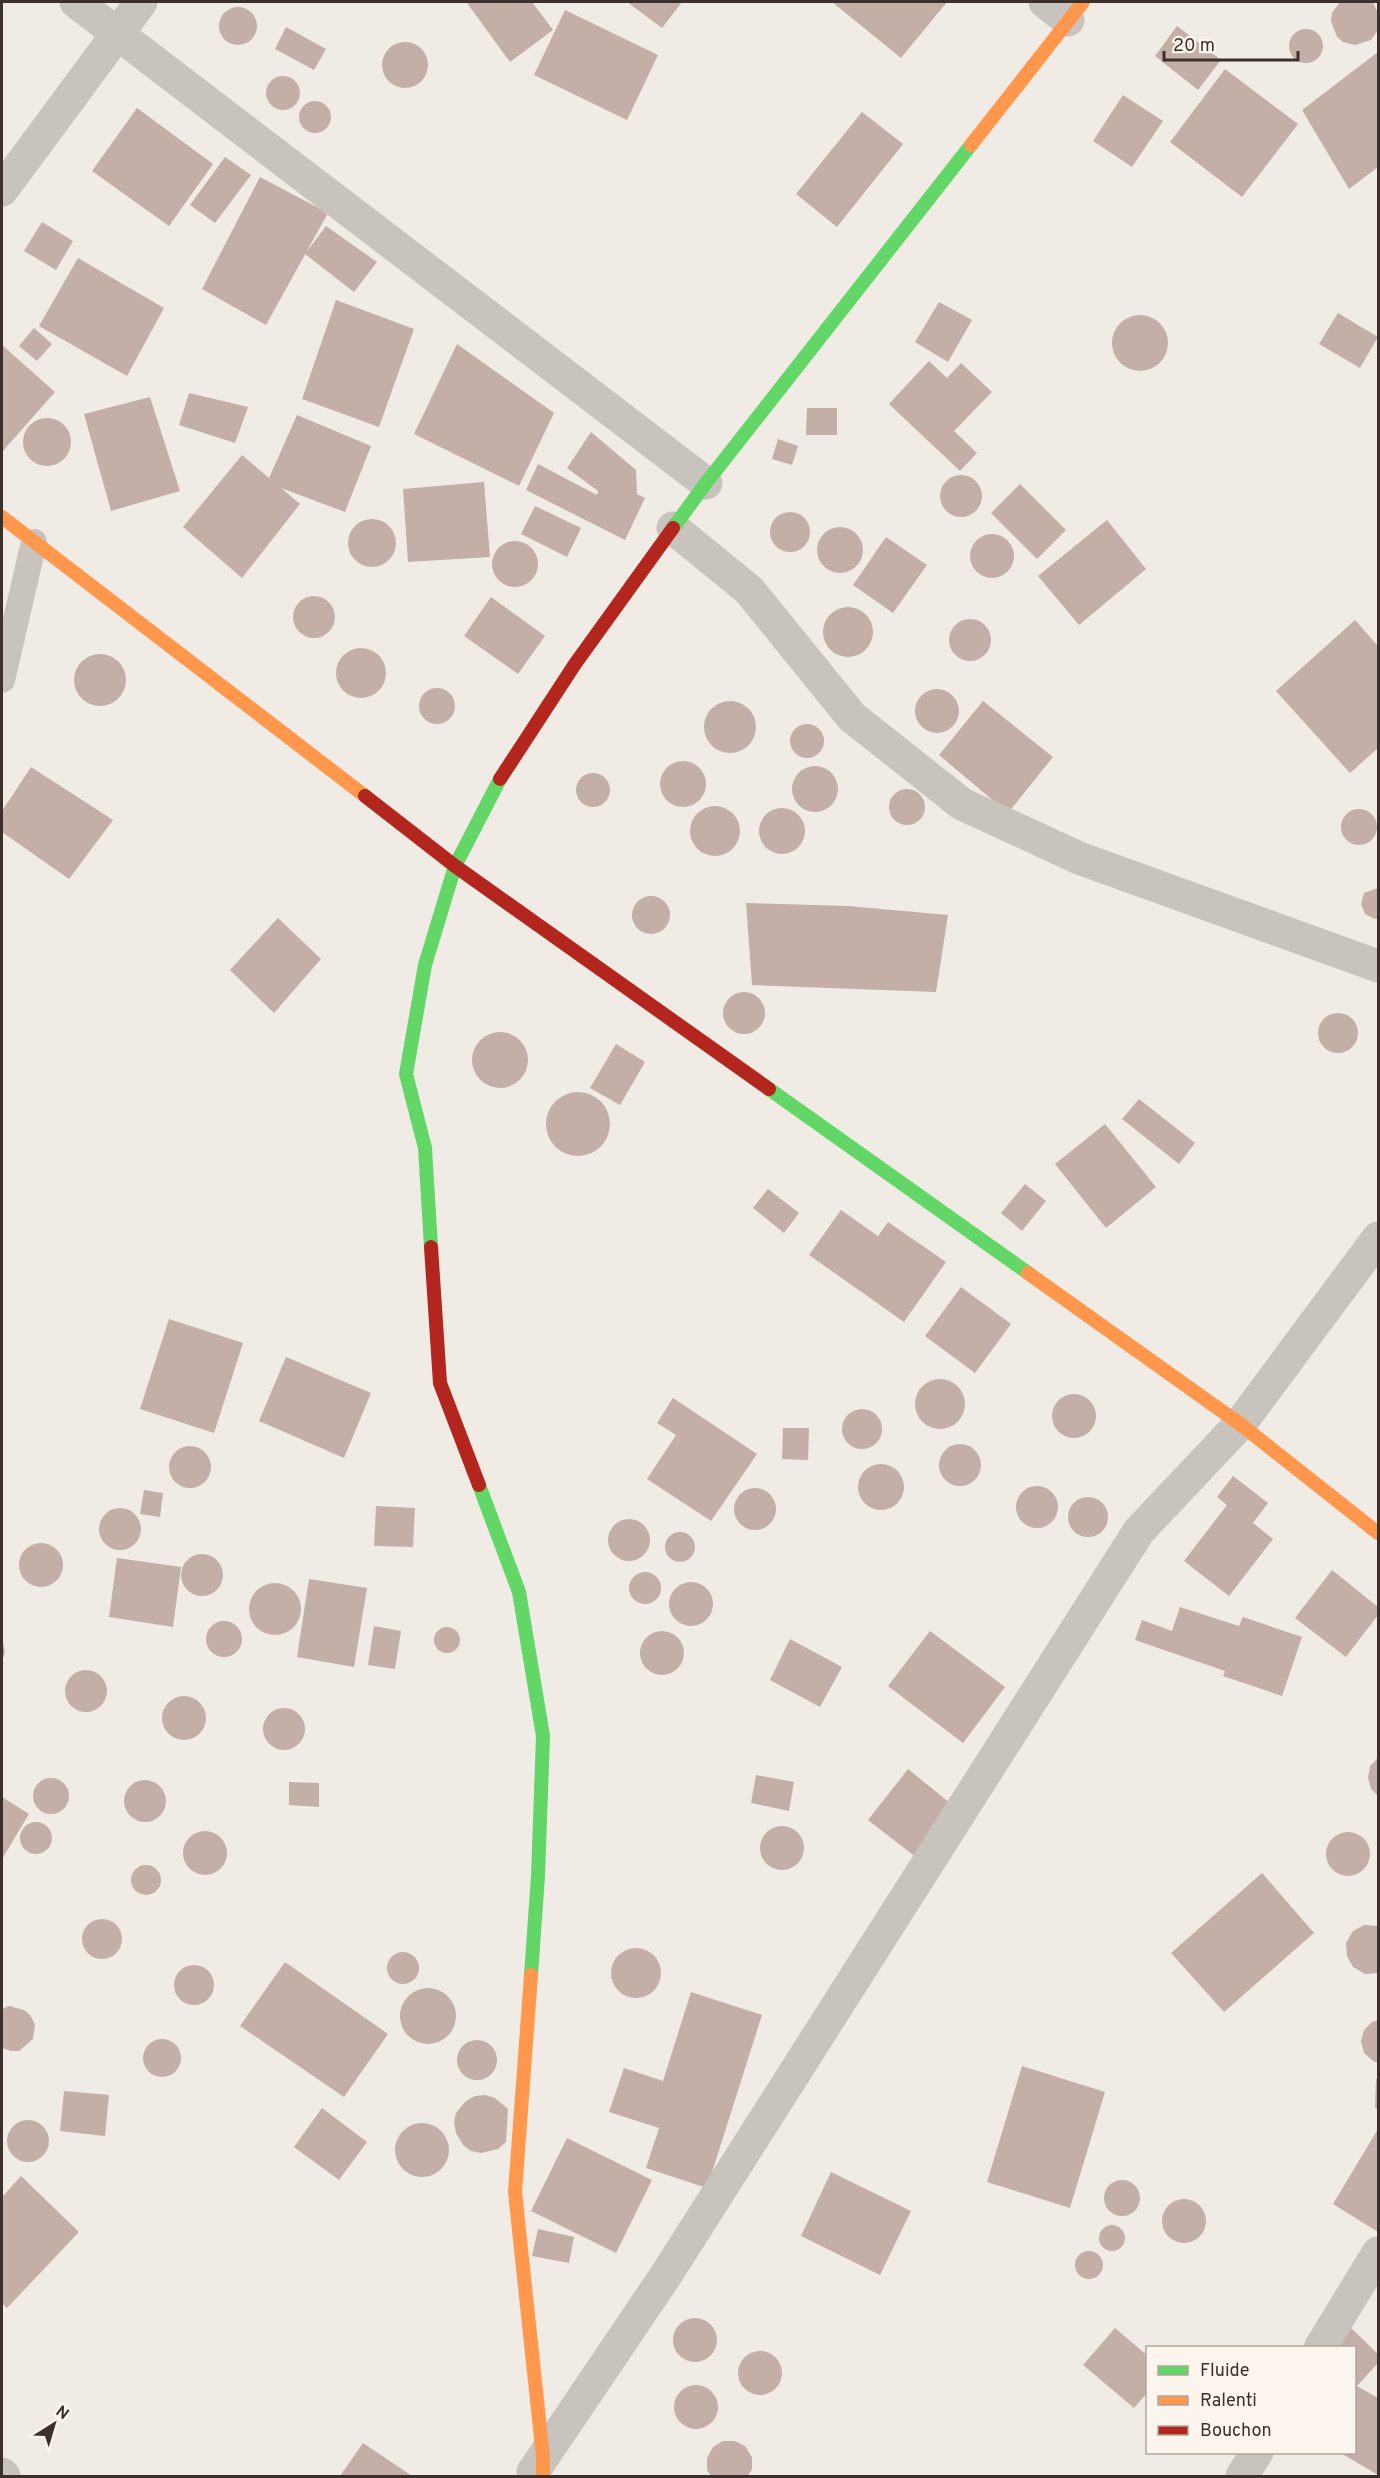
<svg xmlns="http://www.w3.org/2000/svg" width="1380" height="2478" font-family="Overpass,sans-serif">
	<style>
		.building { fill: #c3afa7 }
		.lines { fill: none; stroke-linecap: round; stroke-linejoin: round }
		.lane { stroke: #c9c3be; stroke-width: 26 }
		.street { stroke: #c9c3be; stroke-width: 33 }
		.fast { stroke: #63d668; stroke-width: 14 }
		.slow { stroke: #ff974d; stroke-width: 14 }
		.jam { stroke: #b3261e; stroke-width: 14 }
	</style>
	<rect width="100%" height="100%" fill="#f0ebe5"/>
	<path class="building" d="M469,2H532L553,30L510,62L467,3Z
		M627,2H682L662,28Z
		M832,2H947L901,58Z
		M1340,2H1373L1378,13V30L1371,40L1355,45L1343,42L1337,37L1331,21L1332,13Z
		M219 26a19 19 0 1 1 38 0a19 19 0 1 1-38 0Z
		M565,10L658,55L627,120L534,75Z
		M1177,26L1221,60L1198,90L1155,56Z
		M286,27L326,49L314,70L275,49Z
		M1289 46a17 17 0 1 1 34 0a17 17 0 1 1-34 0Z
		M382 65a23 23 0 1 1 46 0a23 23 0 1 1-46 0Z
		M1378,52V167L1349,189L1302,110Z
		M1225,69L1298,124L1242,197L1170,142Z
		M266 93a17 17 0 1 1 34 0a17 17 0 1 1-34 0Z
		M1123,95L1163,121L1132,167L1093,141Z
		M299 117a16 16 0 1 1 32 0a16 16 0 1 1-32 0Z
		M137,108L213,164L169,226L92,171Z
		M862,112L903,144L837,227L796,194Z
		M225,157L251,175L215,223L190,205Z
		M260,177L328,213L266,325L202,289Z
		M42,222L73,241L56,270L24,251Z
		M326,226L377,262L354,292L305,254Z
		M78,258L164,308L127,376L39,326Z
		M336,300L414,329L379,427L302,399Z
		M939,302L972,320L948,362L915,342Z
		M1338,313L1378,337L1360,368L1319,344Z
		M1112 343a28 28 0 1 1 56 0a28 28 0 1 1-56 0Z
		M34,328L52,344L37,361L19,346Z
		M457,344L554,413L519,486L414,434Z
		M2,345L55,392L2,452Z
		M929,361L947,378L961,363L992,392L954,431L977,453L960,471L889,404Z
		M189,393L248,407L235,443L179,425Z
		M150,397L180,491L111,511L84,414Z
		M807,408H837V435H806Z
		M297,415L371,446L345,512L281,488L300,504L242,578L183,527L242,455L269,478Z
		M23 442a24 24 0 1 1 48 0a24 24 0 1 1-48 0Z
		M591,432L636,470L637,494L645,498L625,540L526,490L538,464L597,495L598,491L567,468Z
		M778,439L798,446L792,465L772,459Z
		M940 496a21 21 0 1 1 42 0a21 21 0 1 1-42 0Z
		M484,482L490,557L408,562L403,489Z
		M1020,484L1066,530L1037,559L991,513Z
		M535,506L581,528L567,557L521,534Z
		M770 532a20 20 0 1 1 40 0a20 20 0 1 1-40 0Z
		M348 543a24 24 0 1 1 48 0a24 24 0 1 1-48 0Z
		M1107,520L1146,569L1079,625L1038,576Z
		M817 550a23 23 0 1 1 46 0a23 23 0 1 1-46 0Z
		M970 556a22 22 0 1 1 44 0a22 22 0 1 1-44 0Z
		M886,537L927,565L893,613L853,585Z
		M492 564a23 23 0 1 1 46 0a23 23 0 1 1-46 0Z
		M293 617a21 21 0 1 1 42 0a21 21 0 1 1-42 0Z
		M491,597L545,636L518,674L464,636Z
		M823 632a25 25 0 1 1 50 0a25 25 0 1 1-50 0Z
		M949 640a21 21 0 1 1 42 0a21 21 0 1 1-42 0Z
		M1355,620L1378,646V748L1350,773L1276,691Z
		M336 673a25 25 0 1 1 50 0a25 25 0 1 1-50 0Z
		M74 680a26 26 0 1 1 52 0a26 26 0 1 1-52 0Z
		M419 706a18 18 0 1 1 36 0a18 18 0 1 1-36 0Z
		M915 711a22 22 0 1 1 44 0a22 22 0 1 1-44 0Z
		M704 727a26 26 0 1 1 52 0a26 26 0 1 1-52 0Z
		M983,701L1053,757L1008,813L939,755Z
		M790 741a17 17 0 1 1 34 0a17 17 0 1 1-34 0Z
		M660 784a23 23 0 1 1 46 0a23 23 0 1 1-46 0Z
		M792 789a23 23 0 1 1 46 0a23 23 0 1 1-46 0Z
		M31,767L113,820L69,879L2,832V811Z
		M576 790a17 17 0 1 1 34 0a17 17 0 1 1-34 0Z
		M889 807a18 18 0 1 1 36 0a18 18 0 1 1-36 0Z
		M690 831a25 25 0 1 1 50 0a25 25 0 1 1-50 0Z
		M759 831a23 23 0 1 1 46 0a23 23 0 1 1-46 0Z
		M1341 827a18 18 0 1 1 36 0a18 18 0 1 1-36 0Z
		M1378,888V919H1375L1365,914L1361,904L1364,893Z
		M632 915a19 19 0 1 1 38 0a19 19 0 1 1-38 0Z
		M746,903L848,906L948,915L936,992L752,985Z
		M278,918L321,959L274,1013L230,970Z
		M723 1013a21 21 0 1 1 42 0a21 21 0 1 1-42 0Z
		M1318 1033a20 20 0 1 1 40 0a20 20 0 1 1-40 0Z
		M472 1060a28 28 0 1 1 56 0a28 28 0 1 1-56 0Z
		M616,1044L645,1062L620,1105L590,1088Z
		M546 1124a32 32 0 1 1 64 0a32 32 0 1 1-64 0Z
		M1139,1099L1195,1143L1179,1164L1122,1119Z
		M1105,1124L1156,1187L1106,1228L1055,1164Z
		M1025,1184L1046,1201L1022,1231L1001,1213Z
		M768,1189L799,1213L784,1233L753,1208Z
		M841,1210L878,1236L888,1222L946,1262L904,1322L809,1255Z
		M961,1287L1011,1324L975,1373L925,1336Z
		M169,1319L243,1343L214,1433L140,1409Z
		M286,1357L371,1393L344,1458L259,1421Z
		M915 1404a25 25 0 1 1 50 0a25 25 0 1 1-50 0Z
		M1052 1416a22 22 0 1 1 44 0a22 22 0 1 1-44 0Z
		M673,1398L757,1454L711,1521L647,1479L676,1435L657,1423Z
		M842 1429a20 20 0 1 1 40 0a20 20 0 1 1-40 0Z
		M783,1428H809L808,1460L782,1459Z
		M939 1465a21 21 0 1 1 42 0a21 21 0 1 1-42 0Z
		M169 1467a21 21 0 1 1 42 0a21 21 0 1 1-42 0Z
		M858 1487a23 23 0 1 1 46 0a23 23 0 1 1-46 0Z
		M1233,1476L1268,1503L1253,1523L1273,1539L1229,1596L1184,1561L1227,1505L1217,1497Z
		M1016 1507a21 21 0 1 1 42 0a21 21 0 1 1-42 0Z
		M734 1509a21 21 0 1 1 42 0a21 21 0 1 1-42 0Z
		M144,1490L163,1493L160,1517L140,1514Z
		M1068 1517a20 20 0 1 1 40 0a20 20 0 1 1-40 0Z
		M376,1506L415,1508L413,1547L374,1546Z
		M99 1529a21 21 0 1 1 42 0a21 21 0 1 1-42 0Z
		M608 1540a21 21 0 1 1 42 0a21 21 0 1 1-42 0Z
		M665 1547a15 15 0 1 1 30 0a15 15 0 1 1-30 0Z
		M19 1565a22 22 0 1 1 44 0a22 22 0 1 1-44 0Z
		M181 1575a21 21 0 1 1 42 0a21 21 0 1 1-42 0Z
		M117,1558L181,1567L173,1627L109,1617Z
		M1332,1570L1378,1607V1615L1346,1657L1295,1618Z
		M629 1588a16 16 0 1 1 32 0a16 16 0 1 1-32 0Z
		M309,1579L367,1588L354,1667L297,1657Z
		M669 1604a22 22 0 1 1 44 0a22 22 0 1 1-44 0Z
		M249 1609a26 26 0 1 1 52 0a26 26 0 1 1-52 0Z
		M1180,1607L1239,1626L1243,1617L1302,1637L1282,1696L1223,1676L1225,1671L1135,1640L1142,1620L1172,1631Z
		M206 1639a18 18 0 1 1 36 0a18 18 0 1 1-36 0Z
		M374,1626L401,1631L395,1669L368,1665Z
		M434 1640a13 13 0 1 1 26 0a13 13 0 1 1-26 0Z
		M930,1631L1005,1687L963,1743L888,1686Z
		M640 1653a22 22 0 1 1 44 0a22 22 0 1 1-44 0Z
		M2,1638L5,1652L2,1662Z
		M790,1639L842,1667L820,1707L770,1680Z
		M65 1691a21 21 0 1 1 42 0a21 21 0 1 1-42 0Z
		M162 1718a22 22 0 1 1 44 0a22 22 0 1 1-44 0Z
		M263 1729a21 21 0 1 1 42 0a21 21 0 1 1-42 0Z
		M1378,1758V1796L1371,1789L1368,1778L1370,1766Z
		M908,1769L956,1808L917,1858L868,1820Z
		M756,1775L794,1782L789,1811L751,1803Z
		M33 1796a18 18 0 1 1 36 0a18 18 0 1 1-36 0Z
		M124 1801a21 21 0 1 1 42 0a21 21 0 1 1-42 0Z
		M289,1782L319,1783V1807L289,1805Z
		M2,1797L29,1814L2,1859Z
		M20 1838a16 16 0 1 1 32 0a16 16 0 1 1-32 0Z
		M760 1848a22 22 0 1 1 44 0a22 22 0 1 1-44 0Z
		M183 1853a22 22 0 1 1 44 0a22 22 0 1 1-44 0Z
		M1326 1854a22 22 0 1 1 44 0a22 22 0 1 1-44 0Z
		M131 1880a15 15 0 1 1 30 0a15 15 0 1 1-30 0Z
		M1262,1873L1314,1933L1224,2012L1171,1953Z
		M82 1939a20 20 0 1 1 40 0a20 20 0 1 1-40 0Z
		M1364,1925L1378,1926V1973L1365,1974L1353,1967L1347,1956L1346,1943L1353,1931Z
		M611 1973a25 25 0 1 1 50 0a25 25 0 1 1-50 0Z
		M387 1968a16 16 0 1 1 32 0a16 16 0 1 1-32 0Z
		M285,1962L388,2034L344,2097L240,2026Z
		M174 1985a20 20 0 1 1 40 0a20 20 0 1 1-40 0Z
		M400 2016a28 28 0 1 1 56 0a28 28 0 1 1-56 0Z
		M691,1992L762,2015L707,2188L646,2168L659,2128L609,2112L624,2068L663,2081Z
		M9,2006L24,2010L30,2015L35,2024L33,2039L19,2051H11L2,2048V2009Z
		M1378,2020V2063L1373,2061L1364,2053L1361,2041L1364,2030L1372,2022Z
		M143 2058a19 19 0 1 1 38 0a19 19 0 1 1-38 0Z
		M457 2060a20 20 0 1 1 40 0a20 20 0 1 1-40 0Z
		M1022,2066L1105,2092L1070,2208L987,2182Z
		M1376,2079H1378V2109L1375,2108Z
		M64,2091L109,2095L105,2136L60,2131Z
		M485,2095L495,2098L508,2109L506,2142L498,2149L481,2153L471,2151L463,2145L456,2133L454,2123L456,2113L466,2101L475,2096Z
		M322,2108L367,2142L339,2180L294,2147Z
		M7 2141a21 21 0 1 1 42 0a21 21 0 1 1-42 0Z
		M395 2150a27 27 0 1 1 54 0a27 27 0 1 1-54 0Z
		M1378,2129V2232L1333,2204Z
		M567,2138L652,2180L616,2253L531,2211Z
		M831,2172L911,2211L880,2275L801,2236Z
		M21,2176L79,2232L7,2308L2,2303V2197Z
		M1104 2198a18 18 0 1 1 36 0a18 18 0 1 1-36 0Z
		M1162 2221a22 22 0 1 1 44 0a22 22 0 1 1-44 0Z
		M1099 2238a13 13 0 1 1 26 0a13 13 0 1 1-26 0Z
		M538,2229L574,2237L569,2263L532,2256Z
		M1075 2265a14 14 0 1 1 28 0a14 14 0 1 1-28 0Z
		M673 2340a22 22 0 1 1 44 0a22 22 0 1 1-44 0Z
		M1349,2326L1378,2354V2363L1357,2386L1378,2398V2475L1339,2452H1354V2348H1329Z
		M1115,2328L1148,2356V2392L1134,2408L1083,2365Z
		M738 2373a22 22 0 1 1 44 0a22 22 0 1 1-44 0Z
		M674 2407a22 22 0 1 1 44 0a22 22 0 1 1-44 0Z
		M723,2441H735L745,2446L752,2457V2469L748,2476H711L707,2470V2458L713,2447Z
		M363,2443L412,2476H340Z"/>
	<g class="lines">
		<path class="lane" d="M2,680L34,542"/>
		<path class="street" d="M76,2L706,483
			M1045,2L1068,20
			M2,190L141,2
			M673,528L749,590L852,717L962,804L1079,858L1378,966
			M1320,2348L1378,2253
			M533,2472L666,2275L1139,1531L1240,1424L1378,1238
			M2,2474L4,2476
			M1242,2476L1257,2452"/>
		<path class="fast" d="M673,528L706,483L971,145
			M769,1089L1028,1273
			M431,1247L425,1148L406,1074L425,965L455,866L500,779
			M479,1485L519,1592L543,1736L538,1876L531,1975"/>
		<path class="slow" d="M971,145L1083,2
			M2,517L365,796
			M1028,1273L1240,1424L1378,1533
			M531,1975L515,2192L543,2457V2476"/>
		<path class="jam" d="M500,779L575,664L673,528
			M365,796L455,866L769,1089
			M431,1247L440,1383L479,1485"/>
	</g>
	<rect width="1380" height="2478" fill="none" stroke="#3b302b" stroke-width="6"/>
	<rect x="1146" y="2346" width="210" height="108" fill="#fbf5ee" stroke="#aea6a0" stroke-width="1.5"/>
	<rect x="1158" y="2366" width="30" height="9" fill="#63d668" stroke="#aea6a0" stroke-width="1.5"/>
	<text x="1200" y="2376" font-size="18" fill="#3b302b">Fluide</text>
	<rect x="1158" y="2396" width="30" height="9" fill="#ff974d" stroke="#aea6a0" stroke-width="1.5"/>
	<text x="1200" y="2406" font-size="18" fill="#3b302b">Ralenti</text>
	<rect x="1158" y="2426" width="30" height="9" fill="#b3261e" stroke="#aea6a0" stroke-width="1.5"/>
	<text x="1200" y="2436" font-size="18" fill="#3b302b">Bouchon</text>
	<g transform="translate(54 2424) rotate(37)" stroke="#fbf5ee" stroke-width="4.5" paint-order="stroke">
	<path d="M0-4.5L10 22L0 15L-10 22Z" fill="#3b302b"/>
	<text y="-9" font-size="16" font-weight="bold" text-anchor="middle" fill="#3b302b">N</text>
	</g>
	<path d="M1164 51v9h134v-9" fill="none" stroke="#3b302b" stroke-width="3"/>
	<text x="1173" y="51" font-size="18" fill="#3b302b" stroke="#fbf5ee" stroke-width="4.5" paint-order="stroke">20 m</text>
</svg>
